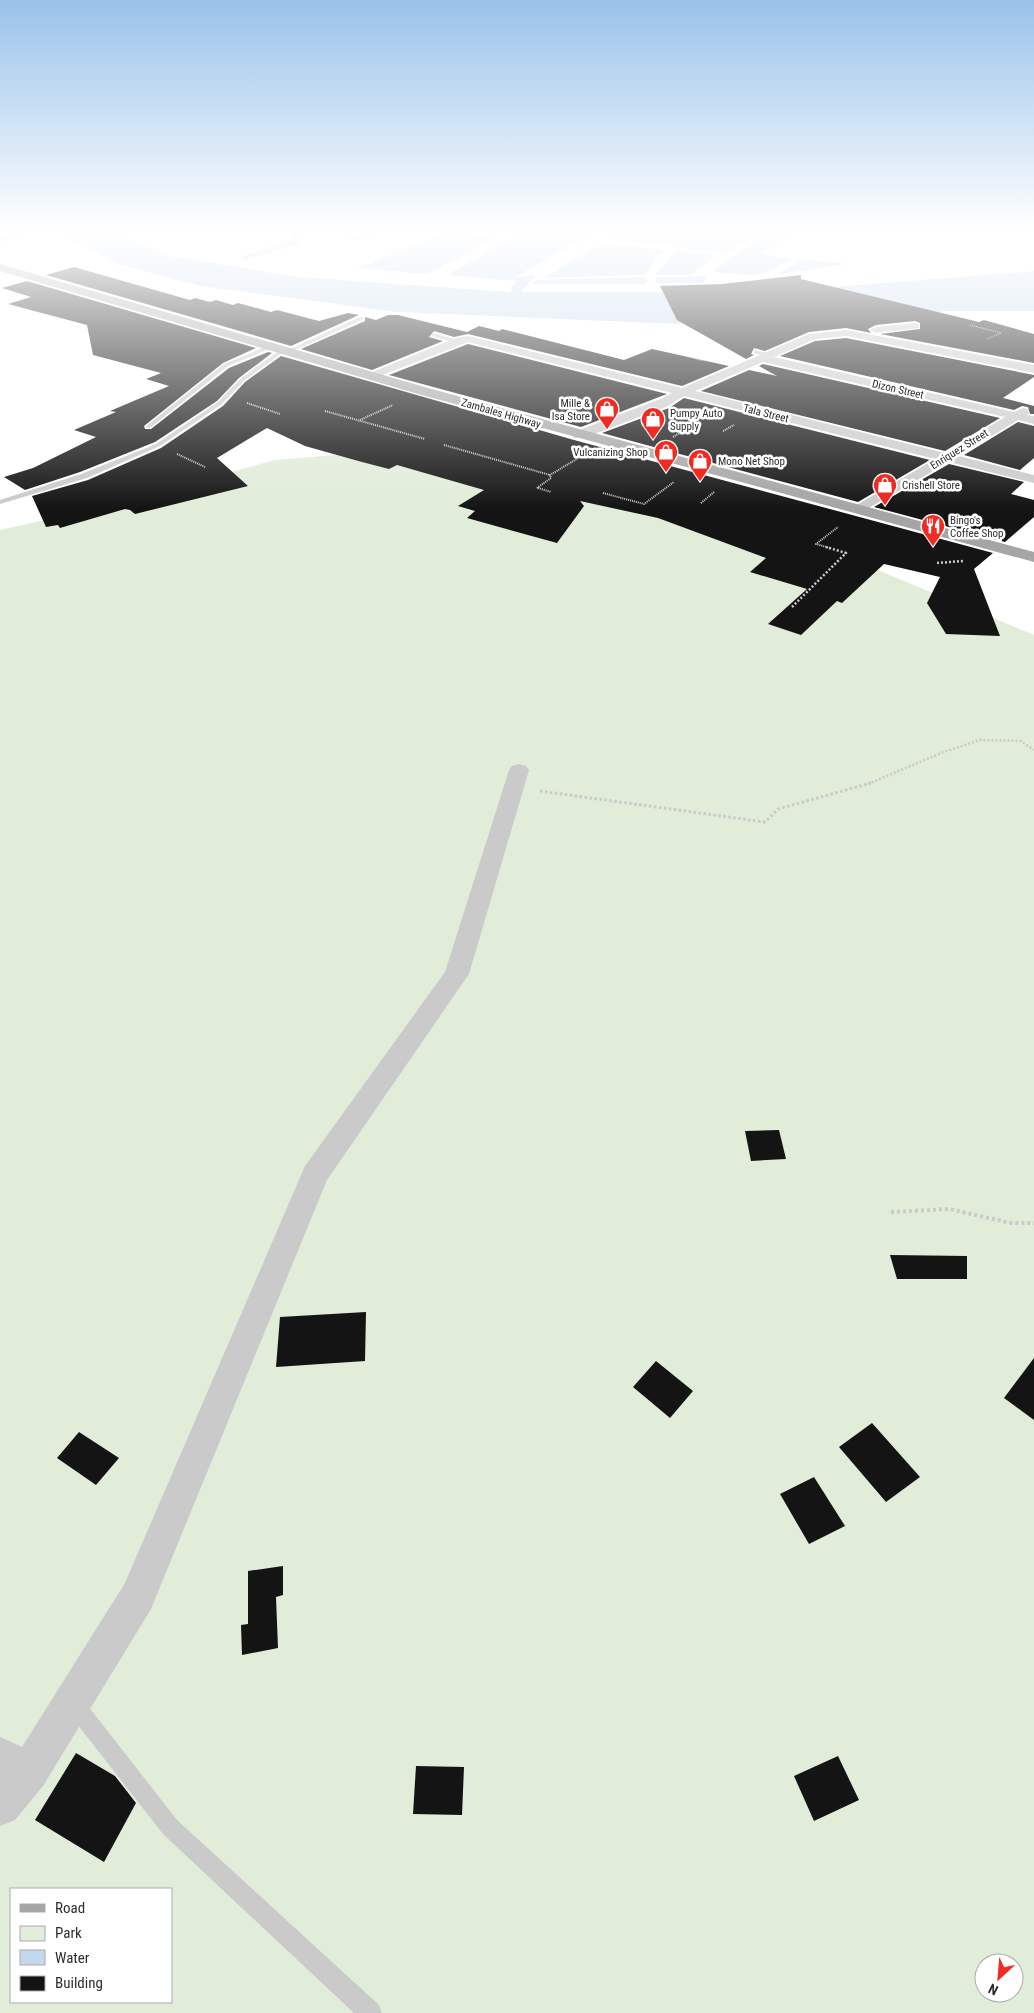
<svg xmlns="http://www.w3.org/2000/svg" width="1034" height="2013" font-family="'Roboto Condensed',sans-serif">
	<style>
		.green { fill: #e1ecd9; fill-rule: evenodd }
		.water { fill: #c3d8ed }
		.building { fill: #141414 }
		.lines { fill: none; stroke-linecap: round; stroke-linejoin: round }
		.path-far4 { stroke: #cacaca; stroke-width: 1; stroke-dasharray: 1 1; stroke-linecap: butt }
		.path-far3 { stroke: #cacaca; stroke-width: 2; stroke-dasharray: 1 1; stroke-linecap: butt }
		.path-far2 { stroke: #cacaca; stroke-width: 2.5; stroke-dasharray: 2 2; stroke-linecap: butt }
		.path-far1 { stroke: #cacaca; stroke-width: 3; stroke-dasharray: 2.5 2.5; stroke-linecap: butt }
		.path { stroke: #cacaca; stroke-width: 4; stroke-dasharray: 3 3; stroke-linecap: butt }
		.lane { fill: #cacaca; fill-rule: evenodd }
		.street { fill: #cacaca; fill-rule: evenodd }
		.primary { fill: #a5a5a5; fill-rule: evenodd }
		.labels { text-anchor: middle; stroke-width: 5; stroke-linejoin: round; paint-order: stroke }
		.far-street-label { font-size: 11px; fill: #2d2d2d; stroke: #fff }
		.far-poi-label { font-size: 11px; fill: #2d2d2d; stroke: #fff; text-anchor: start }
	</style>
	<rect width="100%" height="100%" fill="#fff"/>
	<path class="green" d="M370,452L501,472L875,569L1034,635V2013H0V530L95,509L275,460ZM11,1889H171V2002H11ZM984,1963H1014V1993H984Z"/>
	<path class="water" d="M72,227H115L130,239L164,255L298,277L510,292L515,281L446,275L537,227H603L516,277L536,275L521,292H716L794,290L1034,271V311H951L705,325L397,312L201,286L121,265L68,238Z
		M629,227H710L734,232L750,229L764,231L727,253L610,238Z
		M775,229L795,232L760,254L792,259C760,279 751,276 715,272L713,270Z
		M449,231L496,238L428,274L357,268Z
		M601,244L663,250L645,275L543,278Z
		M676,251L716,255L691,275H655Z
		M801,259L848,264L779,274Z
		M707,276L703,283H657L655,281L657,277Z
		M644,277L648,280L644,284H531L536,280Z"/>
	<path class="building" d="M74,267L190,300L195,298L210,302L216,300L233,305L238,303L271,312L277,310L319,321L348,313L359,315L291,346L46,275Z
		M801,275V279L979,322L984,320L1034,334V363L880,334L920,329V323L915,321L876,325L868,329L871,333L846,328L809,332L765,351L754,348L751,354L754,355L746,359L677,320L660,286L722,284Z
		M27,281L256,348L223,363L144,426L145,429H151L229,368L268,352L272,353L239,378L217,401L155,442L80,472L25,490L4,477L33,468L96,437L74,430L116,412L110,411L169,386L146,379L161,373L93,355L87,325L8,304L31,297L2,288Z
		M388,315H398L467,332L479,326L499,331L502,329L624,360L652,349L729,366L682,386L468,334L454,337L434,331L429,337L443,341L372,370L301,349L365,321V317L376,320Z
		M846,338L1034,375V377L1003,398L1034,406V414H1030L1028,407L1022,406L1014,410L780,356L815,341Z
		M468,344L667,394L581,427L389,375Z
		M281,356L574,440L993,553L974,569L1000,636L946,634L927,603L940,577L884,564L842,603L837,601L801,635L768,624L807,589L750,572L766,558L658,518L580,501L584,506L557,543L467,518L475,511L458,506L484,490L397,465L389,469L362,462L305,446L267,428L217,458L248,486L135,514L130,510L125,509L60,528L58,525L46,527L32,496L88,480L161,448L223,406L245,382Z
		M763,364L1000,418L945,451L701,391L749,370L777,376L759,366Z
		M684,398L930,460L858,502L602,433L669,408Z
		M1018,422L1034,426V458L1020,470L964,455Z
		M949,464L1024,482L1011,494L1034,500V517L1005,542L874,507Z
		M779,1130L786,1159L751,1161L745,1131Z
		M890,1255L967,1256V1279H897Z
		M366,1312L365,1361L276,1367L280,1317Z
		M1034,1358V1420L1004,1398Z
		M656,1361L693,1391L670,1418L633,1387Z
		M872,1423L920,1477L886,1502L839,1447Z
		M79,1432L119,1458L96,1485L57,1458Z
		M814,1477L845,1526L809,1544L780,1494Z
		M283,1566V1595L276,1597L278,1648L242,1655L241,1625L248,1624V1571Z
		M76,1753L115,1776L136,1803L104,1862L35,1820Z
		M838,1756L859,1800L814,1821L794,1776Z
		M416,1766L464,1767L462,1815L413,1814Z"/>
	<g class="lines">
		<path class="path-far4" d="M970,325L1001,333L987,339
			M686,356L703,361"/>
		<path class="path-far3" d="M247,403L280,414
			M325,411L425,439
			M360,420L393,405
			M723,431L734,425
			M673,437L686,429
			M444,445L550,475
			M177,454L205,467
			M537,488L551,478L550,475L580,457
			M538,488L551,492
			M603,493L644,504L674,482
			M701,503L714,492
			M830,548L816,544L838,527"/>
		<path class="path-far2" d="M937,563L963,561
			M792,607L846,553L826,547
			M868,784L941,753L980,740L1021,741L1034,750"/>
		<path class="path-far1" d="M540,791L765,822L778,809L871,783"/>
		<path class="path" d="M891,1212L949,1209L1011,1223H1034"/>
		<path class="lane" d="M19,234L21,236L0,242V239Z
			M362,316L364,319L291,352L286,351Z
			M433,333L458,340L459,341L456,343L431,336Z
			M272,344L274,347L228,366L150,428L145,427L224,364Z
			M284,347L286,350L244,381L222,404L160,446L87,478L0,504V500L81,474L156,444L218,402L240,379Z
			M755,350L771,354L772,355L769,357L753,353Z
			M74,1694L81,1697L177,1820L379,2005L382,2013H354L163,1834L67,1711L64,1704L67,1697Z"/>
		<path class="street" d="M298,227H307L298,244L245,260L240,257L291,240Z
			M373,227H386L355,241L347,239Z
			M915,323L919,324V328L876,333L870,330L876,327Z
			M846,330L1034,365V373L846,336L815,339L774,357L1014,412L1023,408L1028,409L1029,412L1028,415L1034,416V424L1018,420L959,456L1034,475V483L949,462L860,513L855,512L853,509L855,506L935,459L684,396L668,406L584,438H574L572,435L574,432L658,400L672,393L468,342L375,378H367L365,375L456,338L468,336L682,388L809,334ZM763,362L1005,417L945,453L695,391Z
			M519,764L526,766L529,770L469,974L327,1180L151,1609L43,1786L15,1820L0,1826V1737L22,1747L125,1583L305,1166L445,972L509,770L512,766Z"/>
		<path class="primary" d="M0,264L428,388L1034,552V562L418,394L0,271Z"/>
	</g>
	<linearGradient id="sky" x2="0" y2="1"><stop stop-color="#99c2ea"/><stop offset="0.45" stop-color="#fff"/><stop offset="1" stop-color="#fff" stop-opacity="0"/></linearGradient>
	<rect width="1034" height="509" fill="url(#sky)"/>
	<defs>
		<g id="shop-pin" transform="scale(1.25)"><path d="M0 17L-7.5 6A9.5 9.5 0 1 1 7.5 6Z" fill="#f12b22" stroke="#fff"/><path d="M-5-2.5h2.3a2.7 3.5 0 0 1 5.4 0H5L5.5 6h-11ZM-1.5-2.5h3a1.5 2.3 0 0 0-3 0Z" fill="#fff"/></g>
		<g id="restaurant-pin" transform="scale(1.25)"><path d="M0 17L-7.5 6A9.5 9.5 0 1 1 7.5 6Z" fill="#f12b22" stroke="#fff"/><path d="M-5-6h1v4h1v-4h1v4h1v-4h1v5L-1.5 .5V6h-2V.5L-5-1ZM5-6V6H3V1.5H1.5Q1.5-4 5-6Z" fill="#fff"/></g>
	</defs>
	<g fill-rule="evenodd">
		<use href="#shop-pin" x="607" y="409"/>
		<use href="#shop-pin" x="653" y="419"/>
		<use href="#shop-pin" x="666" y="452"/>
		<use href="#shop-pin" x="700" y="461"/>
		<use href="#shop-pin" x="885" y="485"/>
		<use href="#restaurant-pin" x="933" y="526"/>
	</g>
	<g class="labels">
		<g class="far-street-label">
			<text transform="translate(898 389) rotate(13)" y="4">Dizon Street</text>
			<text transform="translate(501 413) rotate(16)" y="4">Zambales Highway</text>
			<text transform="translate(766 413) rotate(14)" y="4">Tala Street</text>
			<text transform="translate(959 449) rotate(-32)" y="4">Enriquez Street</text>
		</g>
		<g class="far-poi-label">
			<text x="590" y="407" text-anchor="end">Mille &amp;<tspan x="590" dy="13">Isa Store</tspan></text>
			<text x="670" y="417">Pumpy Auto<tspan x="670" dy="13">Supply</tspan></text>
			<text x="648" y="456" text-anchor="end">Vulcanizing Shop</text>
			<text x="718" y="465">Mono Net Shop</text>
			<text x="902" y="489">Crishell Store</text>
			<text x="950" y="524">Bingo's<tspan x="950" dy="13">Coffee Shop</tspan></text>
		</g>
	</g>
	<rect x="10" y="1888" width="162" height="115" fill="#ffffff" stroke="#ababab"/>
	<rect x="20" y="1904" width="25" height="8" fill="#a5a5a5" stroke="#ababab"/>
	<text x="55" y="1913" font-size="15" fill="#2d2d2d">Road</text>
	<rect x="20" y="1926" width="25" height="15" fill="#e1ecd9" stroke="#ababab"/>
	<text x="55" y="1938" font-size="15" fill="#2d2d2d">Park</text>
	<rect x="20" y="1950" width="25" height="15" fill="#c3d8ed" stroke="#ababab"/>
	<text x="55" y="1963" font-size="15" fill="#2d2d2d">Water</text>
	<rect x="20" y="1976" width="25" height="15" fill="#141414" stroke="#ababab"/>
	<text x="55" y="1988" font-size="15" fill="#2d2d2d">Building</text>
	<g transform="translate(999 1978) rotate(206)"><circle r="24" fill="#ffffff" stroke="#ababab"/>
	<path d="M0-4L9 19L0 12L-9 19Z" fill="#f12b22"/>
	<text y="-8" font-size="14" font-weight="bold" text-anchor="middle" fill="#2d2d2d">N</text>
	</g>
</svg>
